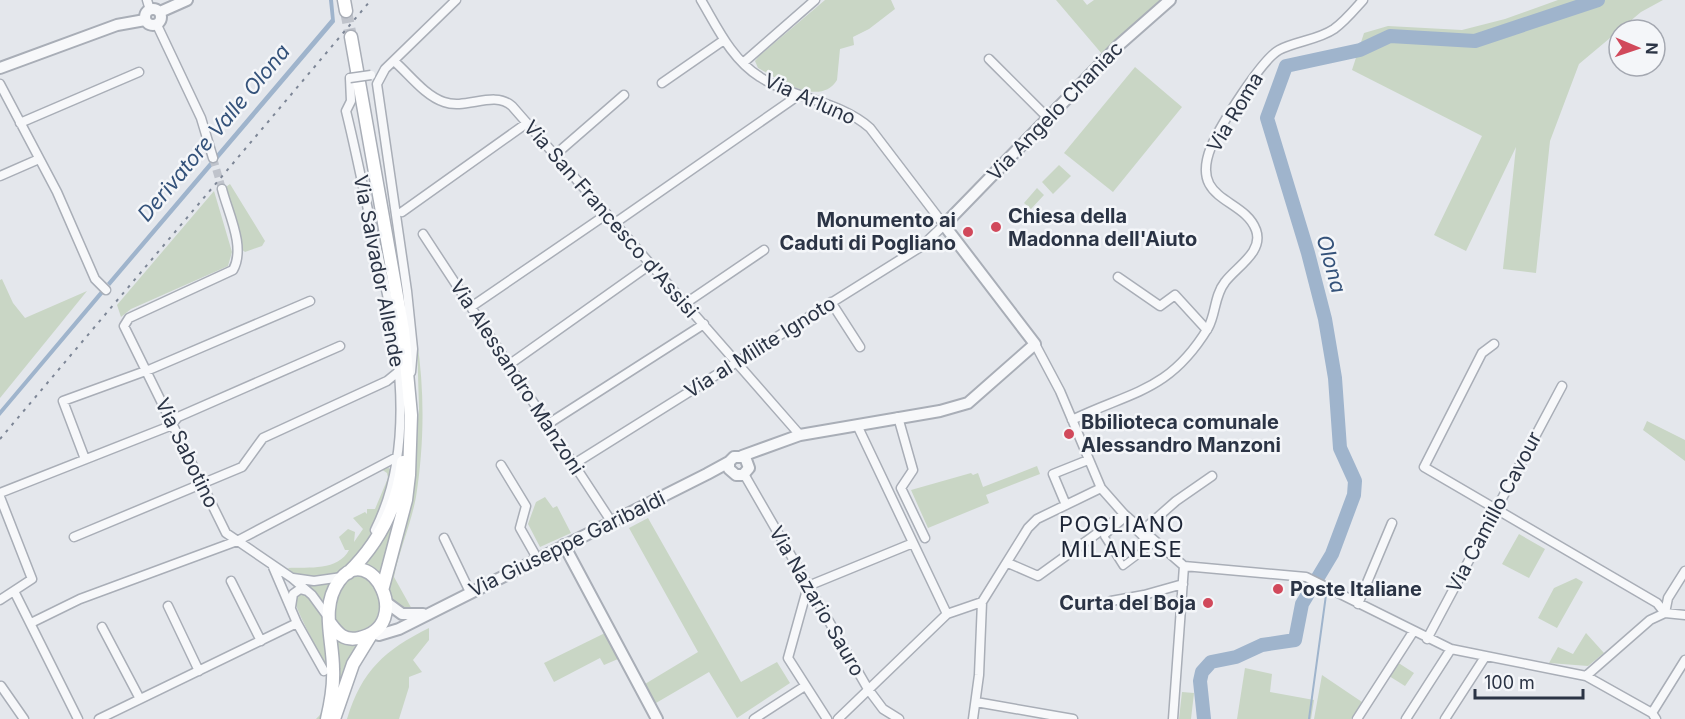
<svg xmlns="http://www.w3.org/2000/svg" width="1685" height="719" font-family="Inter,sans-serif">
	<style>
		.green { fill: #c9d6c5 }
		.water { fill: #9fb4cc }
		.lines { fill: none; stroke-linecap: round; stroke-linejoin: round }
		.stream { stroke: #9fb4cc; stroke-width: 2 }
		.river { stroke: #9fb4cc; stroke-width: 14 }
		.minor-tunnel { stroke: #bfc3cb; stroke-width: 8; stroke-dasharray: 8 4; stroke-linecap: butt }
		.secondary-tunnel { stroke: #bfc3cb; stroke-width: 12; stroke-dasharray: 12 6; stroke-linecap: butt }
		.pedestrian-casing { stroke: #a9aeb7; stroke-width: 9 }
		.minor-casing { stroke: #a9aeb7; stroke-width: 11 }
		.tertiary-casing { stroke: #a9aeb7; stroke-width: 14 }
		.secondary-casing { stroke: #a9aeb7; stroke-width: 15 }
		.pedestrian { stroke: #f7f8fa; stroke-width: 6 }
		.minor { stroke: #f7f8fa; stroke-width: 8 }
		.tertiary { stroke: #f7f8fa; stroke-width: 10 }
		.secondary { stroke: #fff; stroke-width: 12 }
		.rail { stroke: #7d8696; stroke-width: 2; stroke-dasharray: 3 6; stroke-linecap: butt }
		.minor-bridge-casing { stroke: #a9aeb7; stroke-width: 11; stroke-linecap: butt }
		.minor-bridge { stroke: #f7f8fa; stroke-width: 8 }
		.poi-dot { fill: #d1495b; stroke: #f4f6f9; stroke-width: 2 }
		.labels { text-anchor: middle; stroke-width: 5; stroke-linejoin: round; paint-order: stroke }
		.street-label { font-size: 20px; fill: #2b3445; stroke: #f4f6f9 }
		.poi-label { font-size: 20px; font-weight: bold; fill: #2b3445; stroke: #f4f6f9; text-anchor: start }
		.water-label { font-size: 21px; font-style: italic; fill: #34527a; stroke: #f4f6f9 }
		.quarter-label { font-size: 22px; letter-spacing: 1.5px; fill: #1d2536; stroke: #f4f6f9 }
	</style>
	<rect width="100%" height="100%" fill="#e4e7ec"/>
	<path class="green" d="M825,0H891L895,9L869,29L853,37L854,45L840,49L837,80C820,108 778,79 758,68L755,61L759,56Z
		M1056,0H1083L1087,5L1094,0H1162L1102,54Z
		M1558,0H1663L1641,12L1579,64L1550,141L1536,273L1503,269L1516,147L1466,251L1434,235L1482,136L1352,70L1364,33L1388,26L1462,30L1505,19Z
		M1135,67L1182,107L1113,192L1064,153Z
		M1059,165L1071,176L1053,194L1042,182Z
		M230,184L265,241L262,246L245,252L240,248L223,189Z
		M1037,188L1044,195L1031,209L1024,203Z
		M214,191L232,252L228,266L131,309L121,317L117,305Z
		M2,279L13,303L25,318L87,291L0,398V280Z
		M417,341C425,392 424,447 416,497C411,524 399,551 394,577L413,611L405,612L390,600L388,588L414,461L419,409Z
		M1647,421L1685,440V461L1643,430Z
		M1037,466L1040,474L986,495L989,503L928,528L911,490L971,473L973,475L978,473L983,487Z
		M388,467L392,472C379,510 365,582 313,577C303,576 294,576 288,568C309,567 338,571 349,550H345L339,537L348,529L355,532L354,542L363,529L353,518L365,512L367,514V509H375L388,478L387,473L381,469Z
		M545,497L553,508L557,506L571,533L540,547L528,524L536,502Z
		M396,507H400L382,576L362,564Z
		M648,518L741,682L777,662L790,683L737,718L709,672L656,703L645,684L698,652L629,528Z
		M1519,534L1545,549L1529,578L1502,564Z
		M352,574L365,575L380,593C379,622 377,625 350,635L335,623C330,600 336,591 352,574Z
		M1576,578L1583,582L1557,628L1538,618L1554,588Z
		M299,583H333L325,606Z
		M300,593C341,597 330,693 325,719H316C349,687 308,640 296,605L295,598Z
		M429,628V640L413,660L422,672L409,677V687L399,719H347C362,670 385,650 429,628Z
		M605,633L618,659L604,665L600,658L554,682L544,663Z
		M1586,633L1604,653L1588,666L1549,663L1558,647L1573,654Z
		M334,636L364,641L338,697Z
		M1397,662L1414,673L1405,686L1389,676Z
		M1245,668L1272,674L1270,692L1314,700L1311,719H1237Z
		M1322,675L1362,702L1351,719H1314Z
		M1182,692L1194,693L1191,719H1179Z"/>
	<path class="water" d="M329,0H333L335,22L110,286L107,283L331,19Z
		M101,290L104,293L0,416V410Z"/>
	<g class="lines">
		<path class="stream" d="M1309,719L1326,595"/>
		<path class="river" d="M1204,719L1200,681L1202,672L1211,662L1236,657L1262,645L1295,640L1302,604L1332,554L1354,495L1355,481L1340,448L1335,378L1325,319L1308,253L1267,118L1286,66L1360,50L1390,36L1475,41L1598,0"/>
		<path class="minor-tunnel" d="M213,158L222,189"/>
		<path class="secondary-tunnel" d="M346,11L351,37"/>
		<g class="pedestrian-casing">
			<path id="pedestrian" d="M1124,519L1151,545L1123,566L1104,536Z"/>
		</g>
		<g class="minor-casing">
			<path id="minor" d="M147,0L150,10
				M157,25L201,118L213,158
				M989,59L1047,117
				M394,61C409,74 425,96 444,102C466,110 494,90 512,106L800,435
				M743,63L815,0
				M350,78L351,101L346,111C355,147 362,183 370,219C393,317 423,434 375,530
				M662,83L724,40
				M0,84L57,192L95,279L106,290
				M20,123L139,72
				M555,155L624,95
				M0,176L39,159
				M222,189C228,213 246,247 233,270L129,318L124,326L226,533L292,578L312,595L328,617
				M402,212L527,123
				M615,223L799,95
				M423,234L611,521
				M1118,277L1160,306L1175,295L1207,330
				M831,302L860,347
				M686,303L764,250
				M471,307L607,214
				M1035,344L1060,391L1101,488L1124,514L1184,566L1306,577L1451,649L1586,676L1652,713L1656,719
				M1494,344L1482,353L1424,467L1657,603L1665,613
				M510,364L651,264
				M411,372L413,349L407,291L377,84L385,69L456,0
				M898,417L913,470L901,488L925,538
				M1072,420C1132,391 1169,392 1208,328C1216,314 1214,296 1225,282C1236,267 1264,252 1256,230C1244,197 1189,202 1211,147C1220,126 1261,60 1279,50C1296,41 1318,40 1334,29C1345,21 1354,10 1363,0
				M548,424L704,324
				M857,425L947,614
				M85,459L63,401L151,369L310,301
				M574,464L922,246L944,225L870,128C840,101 794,99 760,77C732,60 717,27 701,0
				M501,465L526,506L520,528L537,558
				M744,474L868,689L883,709L899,719
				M0,493L170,426L178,417L340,346
				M0,497L32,579L0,600
				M1066,505L1053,474L1088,460
				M1143,530L1176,501L1212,476
				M74,537L242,467L263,438L387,381L398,372
				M444,538L470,592
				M1008,563L1038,576L1124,514
				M273,567L297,623L324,671
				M293,578L314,581L342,577
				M231,581L261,641
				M14,591L78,719
				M1111,601L1144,595L1183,584
				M1358,604L1392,523
				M168,606L199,671
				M291,607L293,594L300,589L307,591
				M1665,613L1668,598L1685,571
				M31,623L80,599L237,541L397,457
				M102,627L140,699
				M1427,639L1562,386
				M1586,676L1650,620L1665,613L1685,615
				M1,686L24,719
				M976,702L1073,719
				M1652,713L1685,660
				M99,719L297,623
				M754,719L805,686
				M827,719L788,658L808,586L913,543
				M838,719L947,614L982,602L1028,528L1037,519L1101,488
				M973,719L979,675L982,602
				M1173,719L1184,566
				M1357,719L1413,632
				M1406,719L1451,649
				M1445,719L1485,657"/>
		</g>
		<g class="tertiary-casing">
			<path id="tertiary" d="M145 17a8 8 0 1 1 16 0a8 8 0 1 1-16 0Z
				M160,12L187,0
				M0,68L117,25L145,20
				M742,456L800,435L940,411L968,403L1035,344L944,225L1120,44L1170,0
				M564,545L657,719
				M387,603L402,614H423
				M372,633L379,635L399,629L707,474L729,462L734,457H745L749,468L743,475H736L729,469V462"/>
		</g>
		<g class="secondary-casing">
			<path id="secondary" d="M344,0L346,11
				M351,37L403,330L411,415L409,475L406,500L383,587
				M348,573C379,543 398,505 403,462
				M327,719C331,702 334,686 333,669C333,639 320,607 339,581C370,538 416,626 359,638C344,641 338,634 330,623
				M334,719L353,664L372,633"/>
		</g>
		<use href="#pedestrian" class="pedestrian"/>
		<use href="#minor" class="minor"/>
		<use href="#tertiary" class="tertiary"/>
		<use href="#secondary" class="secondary"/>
		<path class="rail" d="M0,439L371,0"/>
		<g class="minor-bridge-casing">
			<path id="minor-bridge" d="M350,78L371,75"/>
		</g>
		<use href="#minor-bridge" class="minor-bridge"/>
	</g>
	<g class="poi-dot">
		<circle cx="996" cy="227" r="6"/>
		<circle cx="968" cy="232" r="6"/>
		<circle cx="1069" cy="434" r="6"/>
		<circle cx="1278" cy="589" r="6"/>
		<circle cx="1208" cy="603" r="6"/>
	</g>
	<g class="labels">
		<g class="street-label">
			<text transform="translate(810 99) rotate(24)" y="7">Via Arluno</text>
			<text transform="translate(1055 111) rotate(-46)" y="7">Via Angelo Chaniac</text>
			<text transform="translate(1235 112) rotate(-59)" y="7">Via Roma</text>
			<text transform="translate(611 219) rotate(49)" y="7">Via San Francesco d'Assisi</text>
			<text transform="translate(379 271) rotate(79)" y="7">Via Salvador Allende</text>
			<text transform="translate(760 347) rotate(-32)" y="7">Via al Milite Ignoto</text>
			<text transform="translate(517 377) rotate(57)" y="7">Via Alessandro Manzoni</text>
			<text transform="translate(187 453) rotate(64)" y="7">Via Sabotino</text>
			<text transform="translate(1494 512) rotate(-62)" y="7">Via Camillo Cavour</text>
			<text transform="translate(567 544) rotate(-26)" y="7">Via Giuseppe Garibaldi</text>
			<text transform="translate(817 601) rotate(60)" y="7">Via Nazario Sauro</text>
		</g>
		<g class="poi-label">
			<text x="1008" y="223">Chiesa della<tspan x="1008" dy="23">Madonna dell'Aiuto</tspan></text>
			<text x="956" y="227" text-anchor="end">Monumento ai<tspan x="956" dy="23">Caduti di Pogliano</tspan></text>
			<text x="1081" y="429">Bbilioteca comunale<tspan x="1081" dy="23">Alessandro Manzoni</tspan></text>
			<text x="1290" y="596">Poste Italiane</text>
			<text x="1196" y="610" text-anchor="end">Curta del Boja</text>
		</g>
		<g class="water-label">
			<text transform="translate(214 133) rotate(-50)" y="7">Derivatore Valle Olona</text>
			<text transform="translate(1331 264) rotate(74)" y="7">Olona</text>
		</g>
		<g class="quarter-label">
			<text x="1122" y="532">POGLIANO<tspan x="1122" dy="25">MILANESE</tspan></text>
		</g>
	</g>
	<g transform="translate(1637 48) rotate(92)"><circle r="28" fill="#f4f6f9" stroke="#a4a8b1" stroke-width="1.5"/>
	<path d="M0-4.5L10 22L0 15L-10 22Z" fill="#d1495b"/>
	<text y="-9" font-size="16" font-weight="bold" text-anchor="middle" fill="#2b3445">N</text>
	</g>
	<path d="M1475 689v9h108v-9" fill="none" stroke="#2b3445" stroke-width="3"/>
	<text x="1484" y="689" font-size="18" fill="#2b3445" stroke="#f4f6f9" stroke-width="4.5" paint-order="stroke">100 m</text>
</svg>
